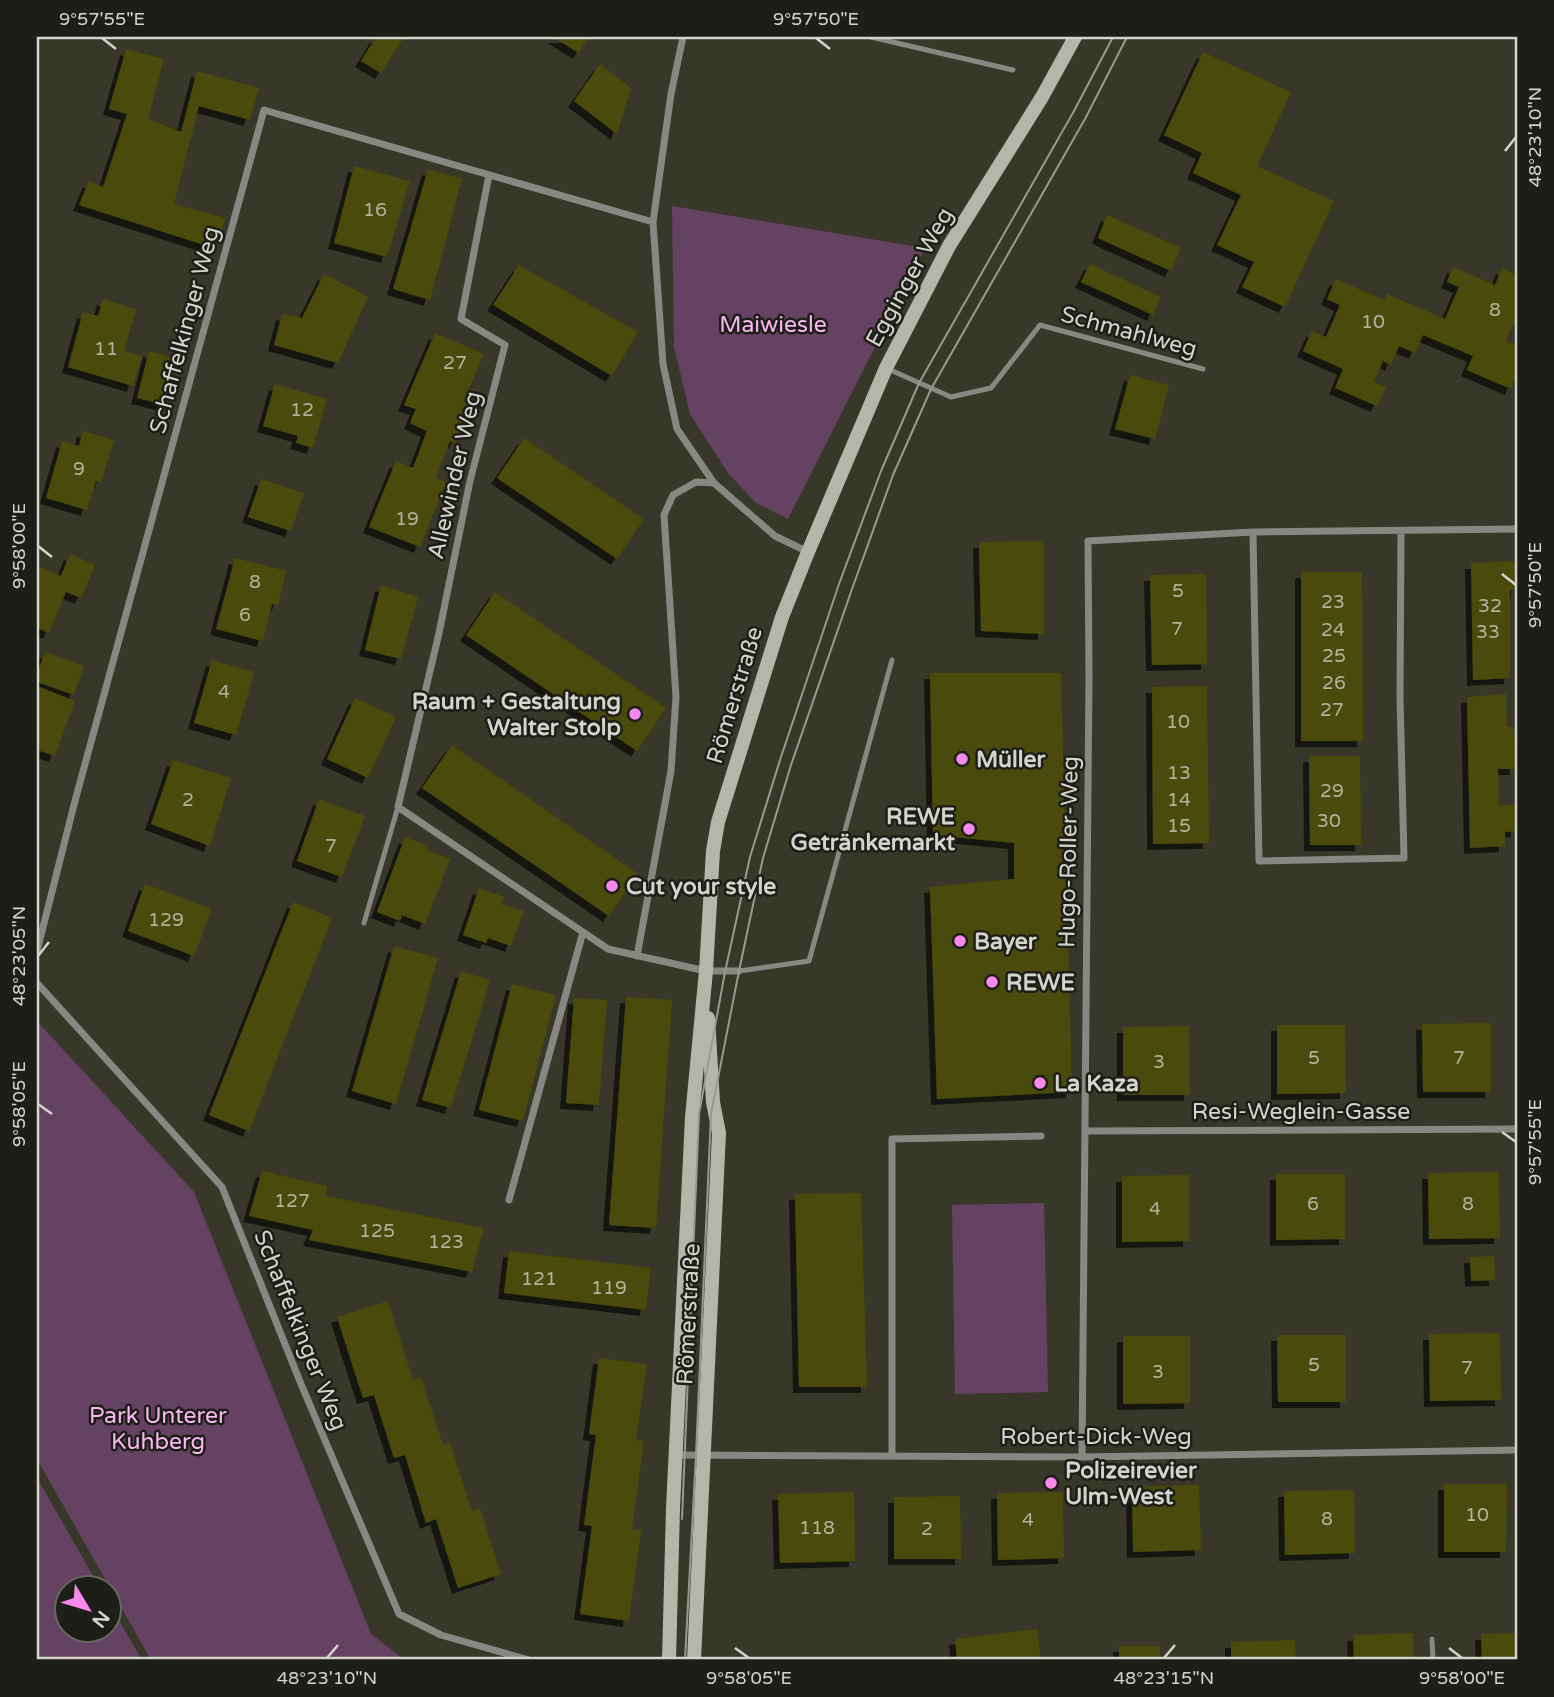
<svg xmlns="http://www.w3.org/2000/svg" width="1554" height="1697" font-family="'Varela Round',sans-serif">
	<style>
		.green { fill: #664262 }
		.building { fill: #4a4b07; filter: url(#shadow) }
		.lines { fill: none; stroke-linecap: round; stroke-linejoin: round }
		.lane { stroke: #878881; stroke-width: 5 }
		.street { stroke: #878881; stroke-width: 7 }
		.secondary { stroke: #b5b6aa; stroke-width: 14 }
		.tram { stroke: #999a8f; stroke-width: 2 }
		.ticks { fill: none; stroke: #d3d4cb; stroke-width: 2.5 }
		.poi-dot { fill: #f788ec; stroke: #1e1e18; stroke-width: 2.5 }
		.labels { text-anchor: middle; stroke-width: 5; stroke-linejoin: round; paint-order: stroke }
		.number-label { font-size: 19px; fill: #b1b29a }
		.street-label { font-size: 23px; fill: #d3d4cb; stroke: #1e1e18 }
		.park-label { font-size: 23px; fill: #f9b7f1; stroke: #1e1e18 }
		.poi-label { font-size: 23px; font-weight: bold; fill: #d3d4cb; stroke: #1e1e18; text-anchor: start }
		.neatline { fill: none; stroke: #d3d4cb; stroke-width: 2.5 }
		.ticks-label { font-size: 18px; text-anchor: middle; fill: #d3d4cb }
	</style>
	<defs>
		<filter id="shadow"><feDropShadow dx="-6" dy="6" stdDeviation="0" flood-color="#0009"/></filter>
	</defs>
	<rect width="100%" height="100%" fill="#37382a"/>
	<path class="green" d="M672,206L925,248L788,519L756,503L728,473L690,414L674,347Z
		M37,1021L194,1192L371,1634L405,1660H151L37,1459Z
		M1044,1203L1048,1392L955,1394L952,1205Z
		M37,1478L100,1588H66V1630H108L109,1603L142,1660H37Z"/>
	<path class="building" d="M376,37H404L381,73L361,61Z
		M553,37H588L579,53Z
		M126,49L164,59L148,119L181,132L197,71L259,88L250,120L199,106L174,204L225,218L217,249L79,205L89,181L103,187L127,114L109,109Z
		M1203,52L1291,92L1257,166L1334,201L1285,307L1242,287L1254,262L1217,245L1241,195L1193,173L1202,153L1164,135Z
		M600,64L631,88L617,134L574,101Z
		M354,166L410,181L387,257L334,243Z
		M428,169L462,179L430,300L393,289Z
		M1107,215L1181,248L1171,271L1098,238Z
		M1090,264L1161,297L1153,315L1081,282Z
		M519,265L638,332L612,376L493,305Z
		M1453,267L1495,285L1502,268L1517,275V327L1513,325L1506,341L1517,345V373L1511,389L1467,370L1473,356L1423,335L1415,353L1399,346L1391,365L1383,361L1374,382L1386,387L1377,406L1335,388L1343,369L1303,351L1312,331L1326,337L1340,305L1327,299L1336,279L1384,300L1387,294L1445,319L1459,287L1447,282Z
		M324,274L368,297L338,363L274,345L282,314L302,318Z
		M103,299L136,309L124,351L142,356L133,386L68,367L83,312L98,316Z
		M435,333L484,354L463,402L471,406L455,443L450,441L436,478L446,482L420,547L369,527L396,461L413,468L427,431L410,423L416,409L404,405Z
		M149,351L178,359L165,405L137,398Z
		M1130,375L1169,385L1155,439L1115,429Z
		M275,384L327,399L313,448L296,443L298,436L263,426Z
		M83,431L114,440L101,482L96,481L87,510L46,498L62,441L79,446Z
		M524,438L644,519L617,559L497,478Z
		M261,479L304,493L291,531L248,517Z
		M1044,541V634L981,631L979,542Z
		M70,554L95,565L81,598L66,592L49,633L37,628V566L61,576Z
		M235,558L286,571L278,605L272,604L263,641L216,629Z
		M1517,561V590H1510V678L1473,680L1471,563Z
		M1301,572H1362L1363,741H1301Z
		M1206,574L1207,664L1152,665L1150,575Z
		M381,585L418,597L401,659L365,650Z
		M495,592L666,708L637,751L466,635Z
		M45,652L84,666L74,695L37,682V674Z
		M212,660L254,672L236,735L194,723Z
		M930,673H1061L1072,1092L937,1099L930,887L1014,879V843L933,835Z
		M37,686L75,701L55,756L37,750Z
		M1207,686L1209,843L1153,844L1152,687Z
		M1506,694L1507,727H1514L1516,769H1498L1499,805H1516L1517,831L1505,832V846L1470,848L1467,697Z
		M355,698L396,717L368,778L327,759Z
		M452,745L638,874L609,916L422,788Z
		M1309,756H1360L1361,845H1310Z
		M173,760L231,778L210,846L151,824Z
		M319,799L365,816L342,877L297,861Z
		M405,837L428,846L427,850L450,859L425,924L402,915L400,921L377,912Z
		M145,884L212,909L194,956L128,931Z
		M479,888L504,897L501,904L524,911L511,946L488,938L486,943L463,935Z
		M293,902L332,918L249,1131L209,1115Z
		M394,946L438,958L396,1104L352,1091Z
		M461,971L490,980L451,1108L422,1100Z
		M512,984L556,995L523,1121L479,1110Z
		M626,997L672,1000L656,1228L609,1225Z
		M574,998L607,1000L599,1105L566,1103Z
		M1491,1023V1092H1423L1422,1024Z
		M1277,1025H1345L1346,1093L1277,1094Z
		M1189,1026L1190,1095H1123V1027Z
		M262,1171L327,1186L326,1196L484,1228L472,1272L309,1240L313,1230L249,1216Z
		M1499,1172L1500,1238L1429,1239L1428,1173Z
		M1276,1174H1345V1239L1276,1240Z
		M1189,1175V1241L1122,1242V1176Z
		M861,1193L867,1387H799L795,1194Z
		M509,1251L651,1268L646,1310L504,1293Z
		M1494,1256L1495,1280L1471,1281L1470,1257Z
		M388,1301L413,1380L421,1377L443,1445L450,1442L472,1511L480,1508L501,1574L458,1588L436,1519L426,1523L405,1455L394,1458L374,1395L363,1398L337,1317Z
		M1500,1333L1501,1400L1430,1401L1429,1334Z
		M1277,1335H1346V1402H1278Z
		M1123,1336H1190V1403L1123,1404Z
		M599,1358L647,1364L636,1440L644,1441L632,1529L641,1530L629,1621L580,1614L592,1526L584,1525L596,1435L589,1434Z
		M1444,1484H1507L1506,1552H1444Z
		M1199,1485L1201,1550L1133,1552L1132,1487Z
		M1354,1490L1355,1553L1285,1555L1284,1491Z
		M854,1492L855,1561L780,1563L778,1494Z
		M1063,1492L1064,1558L998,1560L997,1493Z
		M960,1496L961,1559H894V1497Z
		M1037,1629L1041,1660H957L955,1639Z
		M1413,1633L1414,1660H1354L1353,1635Z
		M1517,1633V1660H1482L1481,1634Z
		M1295,1640L1296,1660H1231V1642Z
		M1119,1646H1160V1660H1119Z"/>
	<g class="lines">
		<path class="lane" d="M871,37L1013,70
			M886,368L951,397L991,388L1040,325L1203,369
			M364,923L398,807
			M739,971L809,961L892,660
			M1432,1639L1433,1660"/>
		<path class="street" d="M683,37L671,94L653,222L663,364L677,429L714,483L775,536L808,552
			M489,175L461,319L505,345L470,481L439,633L398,807L608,949L706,971H739
			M1253,532L1259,861L1404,858L1400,697L1401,531
			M37,951L76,797L264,110L653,222
			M637,956L671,771L676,697L664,515L673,495L696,482L714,483
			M37,983L222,1187L301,1384L399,1614L441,1635L529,1660
			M1085,1131L1517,1129
			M509,1200L583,932
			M676,1455L1082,1457L1517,1450
			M892,1455V1139L1041,1136
			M1082,1457L1089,678L1088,541L1253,532L1517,529"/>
		<path class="secondary" d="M669,1660L673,1508L692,1117L706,971L713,851L718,822L782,617L808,552L886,368L949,246L1042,97L1075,37
			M694,1660L719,1133L713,1102L708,1018"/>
		<path class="tram" d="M682,1519L699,1114L725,972L750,857L780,760L839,584L881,471L919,383L1074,111L1113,37
			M685,1660L696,1455L711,1114L739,971L763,858L791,765L852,589L893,475L931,389L1085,119L1127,37"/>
	</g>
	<path class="ticks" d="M102,38L116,49M816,38L830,49M1505,151L1516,137M38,546L52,557M1502,574L1516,585M38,956L49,942M38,1104L52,1114M1502,1132L1516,1142M735,1648L749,1658M1449,1648L1462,1658M327,1658L338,1645M1164,1658L1175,1645"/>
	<g class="poi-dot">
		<circle cx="635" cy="714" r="7"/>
		<circle cx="962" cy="759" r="7"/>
		<circle cx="969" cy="829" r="7"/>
		<circle cx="612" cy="886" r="7"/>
		<circle cx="960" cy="941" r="7"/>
		<circle cx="992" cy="982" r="7"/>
		<circle cx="1040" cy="1083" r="7"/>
		<circle cx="1051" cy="1483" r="7"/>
	</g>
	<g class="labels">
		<g class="number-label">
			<text x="375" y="216">16</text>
			<text x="1495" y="316">8</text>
			<text x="1373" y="328">10</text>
			<text x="106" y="355">11</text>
			<text x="455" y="369">27</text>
			<text x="302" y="416">12</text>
			<text x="79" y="475">9</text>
			<text x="407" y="525">19</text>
			<text x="255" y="588">8</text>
			<text x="1178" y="597">5</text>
			<text x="1333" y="608">23</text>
			<text x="1490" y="612">32</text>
			<text x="245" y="621">6</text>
			<text x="1177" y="635">7</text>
			<text x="1333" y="636">24</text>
			<text x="1488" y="638">33</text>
			<text x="1334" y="662">25</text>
			<text x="1334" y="689">26</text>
			<text x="224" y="698">4</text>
			<text x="1332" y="716">27</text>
			<text x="1178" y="728">10</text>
			<text x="1179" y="779">13</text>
			<text x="1332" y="797">29</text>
			<text x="188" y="806">2</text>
			<text x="1179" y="806">14</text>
			<text x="1329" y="827">30</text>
			<text x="1179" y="832">15</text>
			<text x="331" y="852">7</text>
			<text x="166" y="926">129</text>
			<text x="1314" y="1064">5</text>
			<text x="1459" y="1064">7</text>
			<text x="1159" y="1068">3</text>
			<text x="292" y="1207">127</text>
			<text x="1313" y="1210">6</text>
			<text x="1468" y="1210">8</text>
			<text x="1155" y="1215">4</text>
			<text x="377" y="1237">125</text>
			<text x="446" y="1248">123</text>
			<text x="539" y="1285">121</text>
			<text x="609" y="1294">119</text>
			<text x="1314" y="1371">5</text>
			<text x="1467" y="1374">7</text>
			<text x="1158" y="1378">3</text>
			<text x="1477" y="1521">10</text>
			<text x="1327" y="1525">8</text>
			<text x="1028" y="1526">4</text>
			<text x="817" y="1534">118</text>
			<text x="927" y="1535">2</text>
		</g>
		<g class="street-label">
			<text transform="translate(909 277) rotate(-61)" y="8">Egginger Weg</text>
			<text transform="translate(184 330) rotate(-75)" y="8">Schaffelkinger Weg</text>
			<text transform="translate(1129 331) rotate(15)" y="8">Schmahlweg</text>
			<text transform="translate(454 475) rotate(-77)" y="8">Allewinder Weg</text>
			<text transform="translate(734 695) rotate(-73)" y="8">Römerstraße</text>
			<text transform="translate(1068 852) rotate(-89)" y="8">Hugo-Roller-Weg</text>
			<text x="1301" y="1119">Resi-Weglein-Gasse</text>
			<text transform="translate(688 1314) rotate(-87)" y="8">Römerstraße</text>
			<text transform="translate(301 1330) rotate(68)" y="8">Schaffelkinger Weg</text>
			<text x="1096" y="1444">Robert-Dick-Weg</text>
		</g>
		<g class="park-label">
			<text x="773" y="332">Maiwiesle</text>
			<text x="158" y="1423">Park Unterer<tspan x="158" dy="26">Kuhberg</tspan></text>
		</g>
		<g class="poi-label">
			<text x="621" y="709" text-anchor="end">Raum + Gestaltung<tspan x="621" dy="26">Walter Stolp</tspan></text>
			<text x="976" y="767">Müller</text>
			<text x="955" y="824" text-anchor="end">REWE<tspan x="955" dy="26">Getränkemarkt</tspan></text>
			<text x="626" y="894">Cut your style</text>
			<text x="974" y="949">Bayer</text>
			<text x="1006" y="990">REWE</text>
			<text x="1054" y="1091">La Kaza</text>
			<text x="1065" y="1478">Polizeirevier<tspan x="1065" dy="26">Ulm-West</tspan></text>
		</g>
	</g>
	<rect width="1554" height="1697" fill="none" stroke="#1e1e18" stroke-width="77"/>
	<g transform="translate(88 1609) rotate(128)"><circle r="33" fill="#1e1e18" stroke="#666760" stroke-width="2"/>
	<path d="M0-5L12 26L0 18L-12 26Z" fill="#f788ec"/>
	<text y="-10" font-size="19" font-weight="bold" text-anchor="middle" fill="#d3d4cb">N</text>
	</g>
	<rect x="38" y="38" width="1478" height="1620" class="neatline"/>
	<g class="ticks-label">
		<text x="102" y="25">9°57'55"E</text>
		<text x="816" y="25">9°57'50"E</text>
		<text transform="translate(1535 137) rotate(-90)" y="6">48°23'10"N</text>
		<text transform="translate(19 546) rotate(-90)" y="6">9°58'00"E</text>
		<text transform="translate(1535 585) rotate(-90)" y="6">9°57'50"E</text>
		<text transform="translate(19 956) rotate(-90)" y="6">48°23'05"N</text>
		<text transform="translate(19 1104) rotate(-90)" y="6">9°58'05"E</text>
		<text transform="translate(1535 1142) rotate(-90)" y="6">9°57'55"E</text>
		<text x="327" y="1684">48°23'10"N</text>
		<text x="749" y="1684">9°58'05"E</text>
		<text x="1164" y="1684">48°23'15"N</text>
		<text x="1462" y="1684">9°58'00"E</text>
	</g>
</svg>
